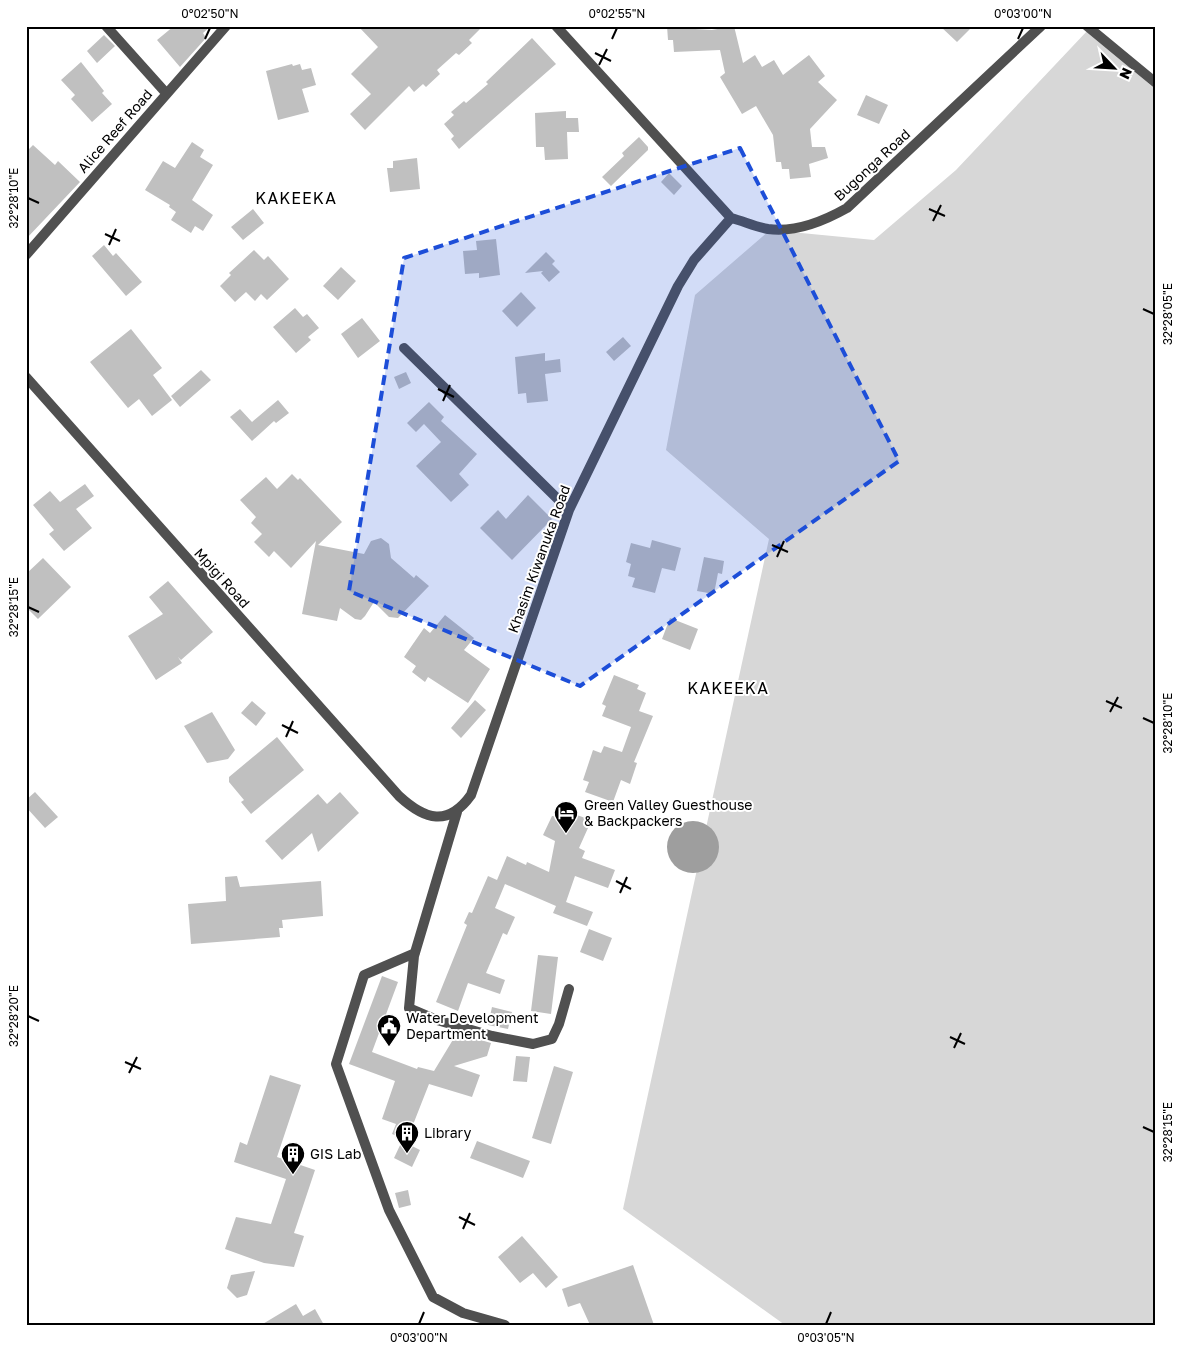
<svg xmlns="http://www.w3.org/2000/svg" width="1182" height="1351" font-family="'Golos Text',sans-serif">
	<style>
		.green { fill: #d7d7d7 }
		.water { fill: #9e9e9e }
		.building { fill: #c0c0c0 }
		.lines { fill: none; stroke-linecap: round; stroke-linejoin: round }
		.minor { stroke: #505050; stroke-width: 10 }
		.tertiary { stroke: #505050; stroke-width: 10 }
		.marked { fill: #1d4ed8; fill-opacity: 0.2; stroke: #1d4ed8; stroke-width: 4; stroke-dasharray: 10 6; stroke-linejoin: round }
		.ticks { fill: none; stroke: #000; stroke-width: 2 }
		.labels { text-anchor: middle; stroke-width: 4; stroke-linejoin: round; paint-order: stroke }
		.street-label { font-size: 14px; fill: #000; stroke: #fff }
		.poi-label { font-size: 14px; fill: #000; stroke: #fff; text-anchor: start }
		.quarter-label { font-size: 16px; letter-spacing: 1px; fill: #000; stroke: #fff }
		.neatline { fill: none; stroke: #000; stroke-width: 2 }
		.ticks-label { font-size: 12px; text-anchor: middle; fill: #000 }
	</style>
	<rect width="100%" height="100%" fill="#fff"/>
	<path class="green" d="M1088,30L1156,90V1325H785L623,1209L769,539L666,450L695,295L770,230L874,240L956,170Z"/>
	<path class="water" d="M667 847a26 26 0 1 1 52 0a26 26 0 1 1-52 0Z"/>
	<path class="building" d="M174,26H211L203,33L206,38L180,67L157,40Z
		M358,26H483L469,40L472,43L459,55L456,53L437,70L440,74L426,87L423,84L414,92L409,86L365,130L350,114L371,94L351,74L378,47Z
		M667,26H695V29L712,30L734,26L743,63L755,55L762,67L774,60L783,75L809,55L825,76L818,82L837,100L810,129L812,147H825L828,158L809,164L811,177L790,179L789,169H782L781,162H776L773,135L756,106L742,114L720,77L725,73L720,50L674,52L673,40H668Z
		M940,26H973L957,42Z
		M104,35L115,46L97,63L87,51Z
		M532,38L556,64L459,149L451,139L454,136L444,124L454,115L451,112L464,101L466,103L488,84L486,82Z
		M81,62L104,91L102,93L112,104L92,122L71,99L75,95L61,80Z
		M292,64L293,66L300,64L302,70L311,68L316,85L302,89L309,112L278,120L266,71Z
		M866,95L888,105L879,124L857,115Z
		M566,111V118H578L579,132H567L568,159L545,160L544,147H536L535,113Z
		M639,137L648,147V150L611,186L602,177L624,156L622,153Z
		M192,142L204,150L200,157L213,165L192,200L213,215L203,231L195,226L191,233L171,220L176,212L169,207L170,205L145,190L163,161L175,168Z
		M33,145L55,165L58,161L80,182L26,239V152Z
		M417,158L420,189L390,192L387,168H393V161Z
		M669,173L682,186L674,195L661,182Z
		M253,209L264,223L243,240L231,227Z
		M496,239L500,275L479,278V273L465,274L463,251L477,250L476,241Z
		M104,245L113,256L116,253L142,282L126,296L92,256Z
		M254,250L264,260L268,256L289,279L267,300L261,294L255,301L246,292L235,302L220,286L231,275L229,273Z
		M546,252L555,261L552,264L560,272L549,282L541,273L543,271L525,273Z
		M341,267L356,281L338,300L323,286Z
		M521,292L536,308L517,327L502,311Z
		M295,308L303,317L307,314L319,328L308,337L311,340L296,353L273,327Z
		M362,318L380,341L358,358L341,334Z
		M131,329L162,368L153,375L172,400L152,416L139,399L128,408L90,362Z
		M623,337L631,346L614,361L606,352Z
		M545,353V361L560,359L561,372L545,374L548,401L527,403L526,393L518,394L515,357Z
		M201,370L211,380L180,407L171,396Z
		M406,372L411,383L399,389L394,377Z
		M278,400L289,413L276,423L274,421L252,441L230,417L240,409L252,422Z
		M429,402L444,417L441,421L477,454L459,474L469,485L451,502L416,466L441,442L424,424L416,432L407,423Z
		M292,474L298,480L300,478L342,522L318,545L364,554L371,541L381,538L389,544L391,558L414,578L416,575L429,586L398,618L389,617L374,602L365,616L361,620L355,619L340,608L337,621L302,614L316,541L291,568L274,551L269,557L254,542L262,534L251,523L256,517L240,500L266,477L277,489Z
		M85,484L94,496L76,509L92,528L64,551L49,534L54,530L33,505L50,491L60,502Z
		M528,495L552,519L512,560L480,528L498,510L506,519Z
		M652,540L681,548L675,571L662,568L655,593L632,587L635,578L628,576L631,564L626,562L631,543L650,548Z
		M704,557L724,561L722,574L718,573L714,594L697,591Z
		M43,558L71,587L38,619L26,607V574Z
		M168,581L213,632L181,660L178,657L182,663L156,680L128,636L163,614L149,597Z
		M445,615L474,638L464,650L490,669L468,703L428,677L425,682L412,672L416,666L404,657L424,628L430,633Z
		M670,618L698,629L690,650L662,639Z
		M614,675L639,685L637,689L646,693L639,711L653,716L634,762L637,763L630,784L621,780L613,802L585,792L589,782L583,780L593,750L601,753L604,746L622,752L631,727L602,716L606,706L602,704Z
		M475,700L486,710L461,738L451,728Z
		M252,701L266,713L256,726L241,713Z
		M212,712L235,750L228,759L207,763L184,726Z
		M277,737L304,770L251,814L241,802L244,800L229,782V777Z
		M35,792L58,817L45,828L26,807V800Z
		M340,792L359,813L318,852L312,833L282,860L265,841L318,794L327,804Z
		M563,810L588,819L586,826L588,828L579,848L585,851L582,858L615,870L608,888L575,876L566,902L593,912L587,926L553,913L556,906L505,884L495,908L515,917L507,935L503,933L486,973L505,980L500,994L468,983L458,1011L436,1002L467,925L464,923L469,912L472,913L488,876L497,880L507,856L526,865L527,862L549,872L555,841L543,835L552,816L560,817Z
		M237,876L240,887L321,881L323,916L282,920L283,928H279L280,937L191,944L188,904L226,901L225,877Z
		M589,929L612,938L603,961L580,952Z
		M538,955L558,957L551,1014L531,1011Z
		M382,976L398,982L372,1052L417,1069L418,1067L434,1071L457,1033L491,1043L487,1056L454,1066L480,1075L472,1097L429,1084L407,1140L392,1134L396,1124L382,1119L395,1081L349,1064Z
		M492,1007L512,1012L508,1029L488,1025Z
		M516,1056L530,1057L527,1082L513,1081Z
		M554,1066L573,1072L551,1144L532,1138Z
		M270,1075L301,1085L277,1157L315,1170L294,1233L304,1236L294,1267L264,1263L225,1249L236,1217L271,1224L286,1179L234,1162L240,1142L247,1145Z
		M402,1141L420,1150L412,1167L394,1158Z
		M477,1141L530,1161L523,1178L470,1158Z
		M408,1190L411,1205L399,1208L395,1193Z
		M522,1236L558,1277L546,1288L533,1273L520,1283L498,1257Z
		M633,1265L654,1325H590L580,1303L568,1307L562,1289Z
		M255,1271L247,1295L237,1298L227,1288L231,1275Z
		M296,1304L303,1316L315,1309L324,1325H261Z"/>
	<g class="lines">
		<path class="minor" d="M106,26L166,93
			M556,26L731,218C743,221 756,227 768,229C796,233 824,221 847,208L1041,26
			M26,255L226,26
			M404,348L569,510
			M26,377L399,796C425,820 448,827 471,795L569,510L678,286L694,260L731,218
			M457,812L414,956L409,1008L437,1020L492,1036L533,1044L552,1039L559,1024L569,989
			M415,953L364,975L336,1064L389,1210L433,1297L463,1313L505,1325"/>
		<path class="tertiary" d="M1087,26L1156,83"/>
	</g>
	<path class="marked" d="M740,148L899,461L580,686L349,591L404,258Z"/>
	<path class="ticks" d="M205,39L210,28M612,39L617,28M1018,39L1023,28M595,53L611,61M599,65L607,49M28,198L39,203M929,209L945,216M933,221L941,205M105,234L120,241M109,245L116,229M1143,309L1154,314M438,389L454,397M443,401L450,385M772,545L788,552M777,557L784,541M28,607L39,612M1106,701L1122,708M1110,712L1118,697M1143,718L1154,723M282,725L298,733M286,737L293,721M616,881L631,889M620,893L627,877M28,1016L39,1021M950,1037L965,1044M954,1048L961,1033M125,1062L141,1069M129,1073L137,1057M1143,1127L1154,1132M459,1217L475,1225M463,1229L470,1213M419,1324L424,1312M826,1324L831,1312"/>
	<defs>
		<g id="hotel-pin" transform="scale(1.25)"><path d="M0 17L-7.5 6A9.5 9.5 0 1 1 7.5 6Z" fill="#000" stroke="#fff"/><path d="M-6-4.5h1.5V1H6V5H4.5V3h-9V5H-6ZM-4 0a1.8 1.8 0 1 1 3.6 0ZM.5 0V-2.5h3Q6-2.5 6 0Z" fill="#fff"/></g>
		<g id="civic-pin" transform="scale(1.25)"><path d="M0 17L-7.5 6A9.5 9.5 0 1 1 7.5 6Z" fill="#000" stroke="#fff"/><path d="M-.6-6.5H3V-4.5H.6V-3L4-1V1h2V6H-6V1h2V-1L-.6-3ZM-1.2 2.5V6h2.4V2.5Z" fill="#fff"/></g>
		<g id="building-pin" transform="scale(1.25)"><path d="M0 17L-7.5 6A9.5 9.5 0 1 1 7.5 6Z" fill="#000" stroke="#fff"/><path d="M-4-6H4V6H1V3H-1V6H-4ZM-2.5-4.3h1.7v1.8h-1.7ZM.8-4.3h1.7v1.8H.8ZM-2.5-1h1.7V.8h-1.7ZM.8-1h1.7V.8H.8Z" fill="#fff"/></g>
	</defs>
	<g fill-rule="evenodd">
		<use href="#hotel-pin" x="566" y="813"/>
		<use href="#civic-pin" x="389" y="1026"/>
		<use href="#building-pin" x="407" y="1133"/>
		<use href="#building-pin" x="293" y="1154"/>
	</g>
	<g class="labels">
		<g class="street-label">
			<text transform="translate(115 131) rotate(-49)" y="5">Alice Reef Road</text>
			<text transform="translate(872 165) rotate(-43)" y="5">Bugonga Road</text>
			<text transform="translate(539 559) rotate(-70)" y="5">Khasim Kiwanuka Road</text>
			<text transform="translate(222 578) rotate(48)" y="5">Mpigi Road</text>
		</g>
		<g class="poi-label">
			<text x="584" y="810">Green Valley Guesthouse<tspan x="584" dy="16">&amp; Backpackers</tspan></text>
			<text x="406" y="1023">Water Development<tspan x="406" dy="16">Department</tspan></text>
			<text x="424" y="1138">Library</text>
			<text x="310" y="1159">GIS Lab</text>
		</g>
		<g class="quarter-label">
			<text x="296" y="204">KAKEEKA</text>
			<text x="728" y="694">KAKEEKA</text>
		</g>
	</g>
	<rect width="1182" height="1351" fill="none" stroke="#ffffff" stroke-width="55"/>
	<g transform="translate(1114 68) rotate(115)" stroke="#ffffff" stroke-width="4" paint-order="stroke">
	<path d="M0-4L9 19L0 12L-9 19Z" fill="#000000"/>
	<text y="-8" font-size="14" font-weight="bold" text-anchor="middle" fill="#000000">N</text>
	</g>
	<rect x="28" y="28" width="1126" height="1296" class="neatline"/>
	<g class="ticks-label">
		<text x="210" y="18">0°02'50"N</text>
		<text x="617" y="18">0°02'55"N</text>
		<text x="1023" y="18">0°03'00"N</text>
		<text transform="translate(14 198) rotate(-90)" y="4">32°28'10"E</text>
		<text transform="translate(1168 314) rotate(-90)" y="4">32°28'05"E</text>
		<text transform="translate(14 607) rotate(-90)" y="4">32°28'15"E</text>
		<text transform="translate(1168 723) rotate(-90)" y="4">32°28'10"E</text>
		<text transform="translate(14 1016) rotate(-90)" y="4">32°28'20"E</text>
		<text transform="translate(1168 1132) rotate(-90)" y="4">32°28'15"E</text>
		<text x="419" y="1342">0°03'00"N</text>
		<text x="826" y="1342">0°03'05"N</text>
	</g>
</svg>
